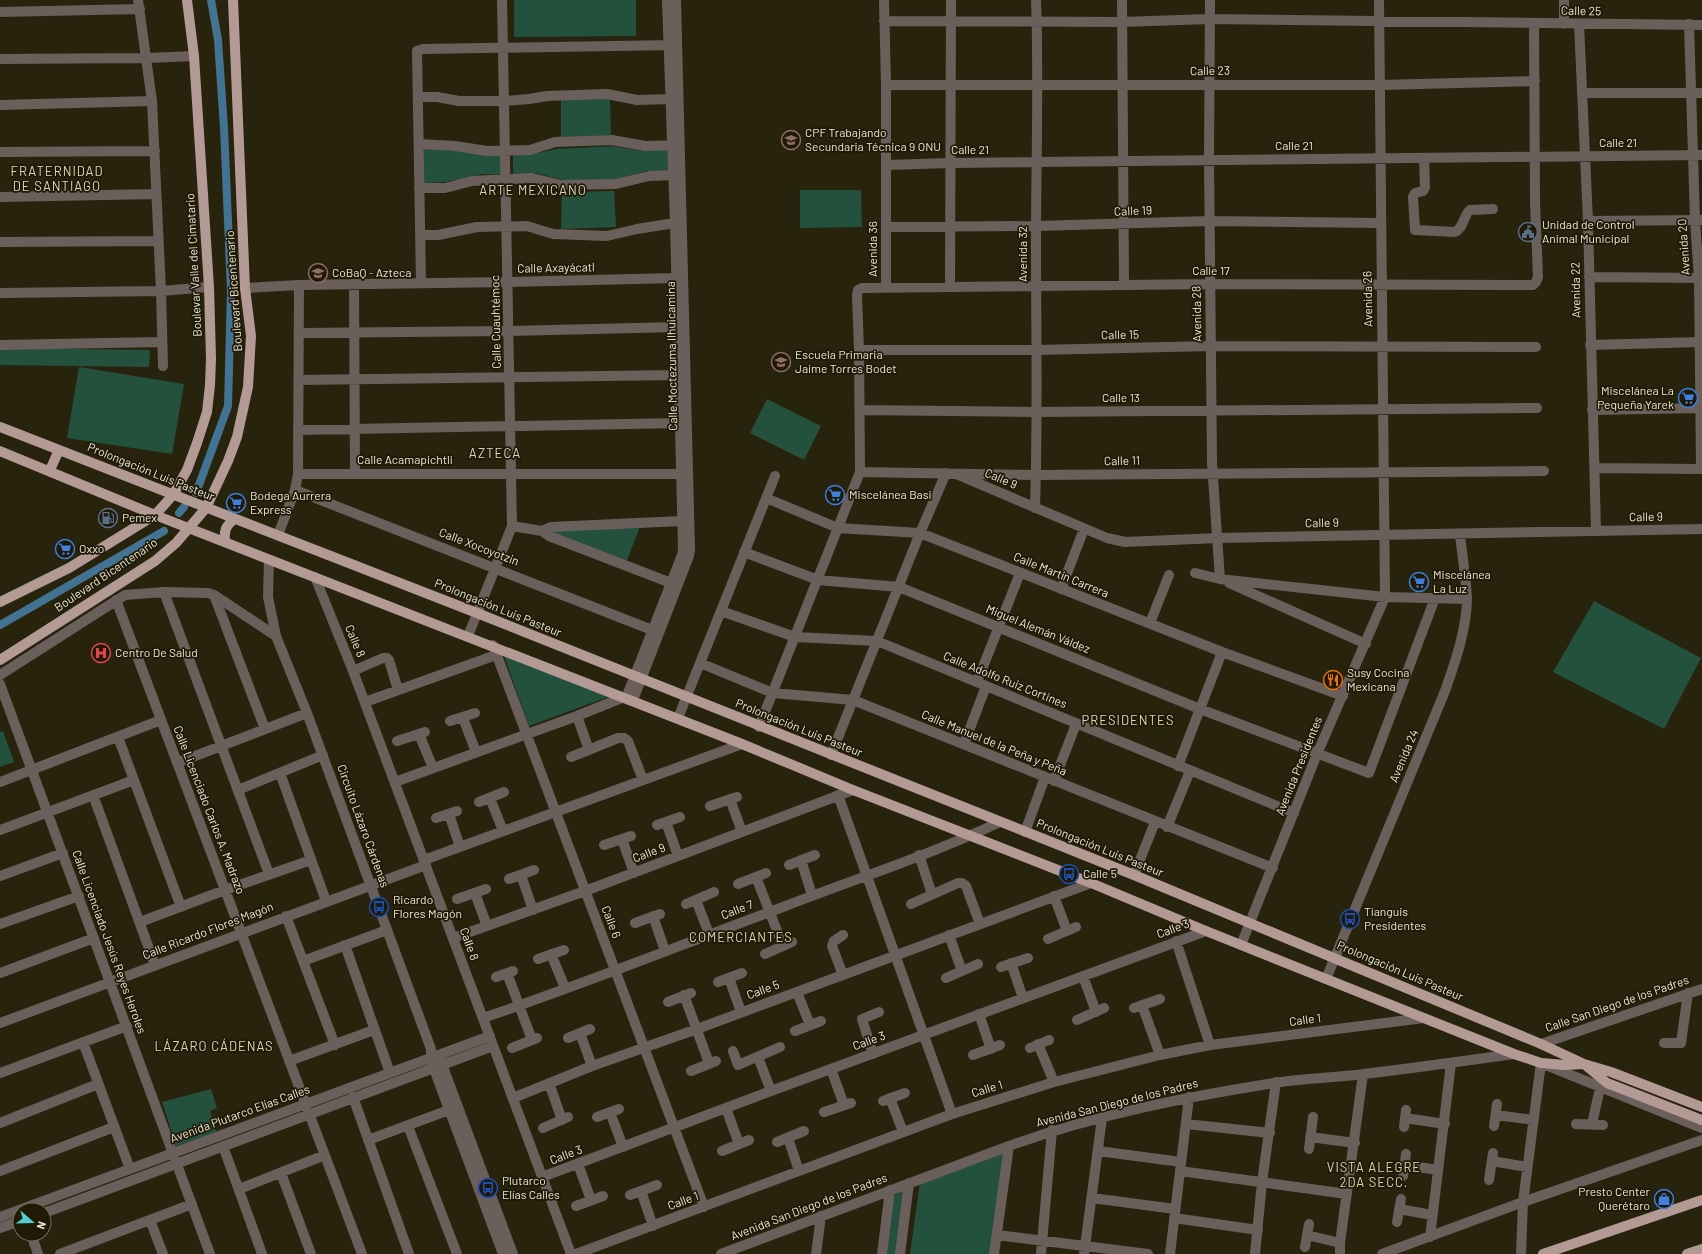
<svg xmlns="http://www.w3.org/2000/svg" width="1702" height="1254" font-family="Barlow,sans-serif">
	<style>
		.green { fill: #24513d }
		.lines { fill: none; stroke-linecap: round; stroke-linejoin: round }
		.canal { stroke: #437392; stroke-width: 8 }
		.minor { stroke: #6b5f5c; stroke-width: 10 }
		.major { stroke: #b39a95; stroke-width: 10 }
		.labels { text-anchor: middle; stroke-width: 3.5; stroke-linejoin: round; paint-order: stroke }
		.street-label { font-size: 12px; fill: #e9e6d9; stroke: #1f1905 }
		.poi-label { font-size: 12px; fill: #e9e6d9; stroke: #1f1905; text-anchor: start }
		.neighbourhood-label { font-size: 13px; letter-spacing: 1px; fill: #ddd6bc; stroke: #1f1905 }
	</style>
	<rect width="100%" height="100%" fill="#28230d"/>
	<path class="green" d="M514,0H636V36L514,37Z
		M561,99H610L611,135L561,137Z
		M612,146L642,151L668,149L670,172L646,171L616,180H563L536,173L513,175V154H532L556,149Z
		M424,149L503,154L502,175L483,174L445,182L424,183Z
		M800,190H861L862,227L800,228Z
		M614,191L616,227L561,229L562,192Z
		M0,348L150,350L149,367L0,365Z
		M79,367L184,384L172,454L67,438Z
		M767,399L821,426L804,460L750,433Z
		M641,524L626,563L548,534L550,530Z
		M1594,601L1701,658L1664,729L1553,672Z
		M504,656L608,697L529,726Z
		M3,731L14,762L0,767V732Z
		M211,1089L217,1108L210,1111L217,1133L176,1146L162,1102Z
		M1006,1150L991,1254H910L920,1182Z
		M905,1190L897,1254H885L892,1196Z"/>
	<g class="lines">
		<path class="canal" d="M196,493L228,406L231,291L224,128L218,40L211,0
			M179,513L184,507
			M0,625L164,531"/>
		<path class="minor" d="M138,0L152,101L161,291L163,366
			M884,0L886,85V287
			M1122,0L1124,285
			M1210,0L1209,159L1212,463L1220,579
			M1564,0V24
			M0,12L140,9
			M884,21L1121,22L1210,19L1702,25
			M1579,24L1588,221L1596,531
			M1689,24L1695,220L1699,278L1701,469
			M0,59L147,58L194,56
			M886,85H1380L1535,81
			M1582,93H1702
			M418,97H437L459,101H504L529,99L547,96L607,94L637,100L670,99
			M0,105L152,101
			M419,144L455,146L487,151L530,150L555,142L612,140L645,146L678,145
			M0,152L155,151
			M1424,158L1425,187L1423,191L1415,193L1413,197L1415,230L1455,232C1464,228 1463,216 1470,210L1493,209
			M886,165L950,163L1702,155
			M419,188H445L472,181L532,178L561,185L616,184L649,176L673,175
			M0,197L156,194
			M1588,221L1702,220
			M886,227L1036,226L1209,221L1380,223
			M420,235H438L477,227L527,226L553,234L607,236L637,229L681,222
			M0,242L158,241
			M1589,277L1702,278
			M421,282L417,51L423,49L675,45
			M354,284L355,473
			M950,287L951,0
			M245,288L299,285L508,282L676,278
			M0,293L161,291L209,287
			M299,333L509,331L677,327
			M0,345L162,342
			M1590,345L1702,342
			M859,350H1037L1211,346L1536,347
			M299,380L678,375
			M860,410L1036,412L1537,408
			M1592,410L1702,408
			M298,430L680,423
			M1595,468L1702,469
			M860,472L1036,475L1544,471
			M298,474H680
			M956,474L1107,538L1125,542L1218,538L1702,529
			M295,490L652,630
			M766,498L838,528L920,533L1222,652L1343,696
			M1035,508C1038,419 1036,331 1036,242C1036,161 1039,81 1036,0
			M512,526L542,531L549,536L671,583
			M542,531L551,527L682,521
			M278,535L295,490L298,474L299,285
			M744,552L818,580L899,587L1200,709L1369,773L1435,598
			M269,560L268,597L276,636L307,713L431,1049V1058L437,1077L503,1254
			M1195,573L1220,579L1385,597L1467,599
			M315,577L353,671L571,1254
			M1229,583L1366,644
			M1061,589L1084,529
			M164,592L269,874
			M214,595L265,729
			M116,600L362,1254
			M721,611L795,637L877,641L1294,813
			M1150,623L1169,575
			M468,636L512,526L502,0
			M493,645L704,1207
			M700,663L773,693L853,700L1273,868
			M353,671L383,658H387L389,660L398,690
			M0,675L125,595L164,592L208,593L214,595L276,636
			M977,682L1020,573
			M0,684L210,1254
			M626,698L682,555L683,549L675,223L667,0
			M633,700L689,556L690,550L676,0
			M365,702L496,655
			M577,716L589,750
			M463,718L476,752
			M678,718L775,476
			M450,721L475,713
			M759,727L860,472L859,350L857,295L858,290L862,288L1210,284L1533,285L1536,282L1538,277L1535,202L1534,23
			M419,734L433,768
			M118,737L181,907
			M397,741L425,732
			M964,744L986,686
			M831,755L920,533L946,473
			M571,757L618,738H624L628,741L643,780
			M177,763L307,713
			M1178,766L1222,652
			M280,773L326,901
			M1054,781L1076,724
			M0,782L161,720
			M395,782L577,716L624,697
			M238,790L323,755
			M93,795L155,965
			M838,795L952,1114
			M490,798L503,831
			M730,799L742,832
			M479,802L504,792
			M710,806L737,797
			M449,814L460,847
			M436,818L457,811
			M666,822L678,856
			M657,825L680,817
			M1167,827L1190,771
			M0,830L134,780
			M1025,832L1045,777
			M622,839L634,873
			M604,845L631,836
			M919,855L932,894
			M424,860L742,744
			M801,860L812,895
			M789,865L815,855
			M521,875L533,910
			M1134,875L1155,822
			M0,876L63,853
			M756,877L783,946
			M509,879L534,870
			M738,884L766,873
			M475,893L487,926
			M1054,896L1067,931
			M457,899L486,889
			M696,900L709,934
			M686,904L714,892
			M911,904L958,883H962L966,886L980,924
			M286,916L335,1045
			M653,916L665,951
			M140,922L225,890L311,860
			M635,923L660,914
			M0,924L79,896
			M949,935L962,971
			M453,938L585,891L853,790
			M1048,939L1076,927
			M1176,941L1210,1045
			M345,945L390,1073
			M1241,945L1317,754L1385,597L1379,0
			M551,954L565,988
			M765,954L792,942
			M538,959L564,950
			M303,961L387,930
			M1011,963L1023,998
			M1001,967L1028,958
			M0,973L94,938
			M507,973L532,1040
			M843,975L832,946L834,941L843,935
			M1083,976L1096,1012
			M496,977L513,971
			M729,978L741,1012
			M946,978L978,964
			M1326,979L1445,691C1455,663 1467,628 1467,598C1466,577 1462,555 1460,534
			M718,982L742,973
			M797,992L810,1025
			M684,995L709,1063
			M668,1002L691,993
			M1142,1005L1160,1055
			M1134,1008L1160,999
			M979,1014L991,1049
			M483,1018C584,984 683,944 783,907C855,879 930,855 1000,822
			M1077,1020L1104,1008
			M0,1023L426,865
			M795,1031L821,1021
			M580,1033L592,1066
			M568,1038L590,1029
			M83,1042L130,1169
			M1664,1043H1681L1688,993
			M1038,1044L1054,1082
			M1541,1044L1702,989
			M512,1048L537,1038
			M1030,1048L1049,1040
			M733,1051L738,1065L780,1047
			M873,1054L862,1019L879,1012
			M973,1055L1000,1045
			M758,1057L771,1091
			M440,1059L513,1254
			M289,1061L374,1030
			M831,1069L844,1105
			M691,1071L716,1061
			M0,1073L127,1026
			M549,1083L562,1120
			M353,1097L409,1254
			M513,1098L592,1066L697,1029L1091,883
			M890,1098L903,1132
			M883,1101L905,1093
			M726,1108L739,1144
			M610,1112L623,1147
			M824,1112L851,1103
			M1496,1115L1534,1120
			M597,1117L619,1109
			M1405,1118L1445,1124
			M0,1123L98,1084
			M1186,1124L1270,1133
			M1576,1124L1603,1125
			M1592,1124L1600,1088
			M408,1126L457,1254
			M1494,1126L1497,1104
			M1404,1127L1406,1110
			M543,1128L568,1117
			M1310,1137L1355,1143
			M788,1138L799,1171
			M368,1140L449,1110
			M777,1142L804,1131
			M223,1146L262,1254
			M1309,1149L1313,1117
			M722,1151L749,1140
			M1098,1151L1181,1162
			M1492,1161L1527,1167
			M578,1164L591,1200
			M1404,1165L1438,1170
			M0,1171L114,1127
			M1180,1171L1347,1194
			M281,1173L311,1254
			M1403,1176L1406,1154
			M542,1177L771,1091L1206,931
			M1489,1180L1493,1153
			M239,1189L325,1155
			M641,1191L653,1226
			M630,1195L657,1185
			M1092,1198L1175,1209
			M576,1206L603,1196
			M1399,1209L1432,1215
			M44,1213L493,1046
			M0,1217L490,1036
			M1174,1218L1258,1230
			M150,1220L163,1254
			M1397,1222L1401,1199
			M0,1228L20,1221
			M31,1234L38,1254
			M997,1235L1148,1254
			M1307,1235L1340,1243
			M1430,1237L1451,1063
			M1305,1247L1309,1224
			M60,1254L192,1204
			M576,1254L952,1114L1054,1082L1160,1055L1210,1045L1424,1018
			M721,1254L1009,1146C1095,1115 1185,1097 1274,1083C1304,1078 1334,1078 1364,1074C1414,1068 1464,1061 1514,1054
			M816,1254L821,1216
			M882,1254L890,1190
			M900,1254L909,1183
			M994,1254L1009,1146
			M1041,1254L1052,1130
			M1084,1254L1102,1118
			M1170,1254L1189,1097
			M1255,1254L1262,1182L1276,1082
			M1340,1254V1243L1363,1074
			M1382,1254L1523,1202L1702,1140
			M1521,1254L1523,1202L1541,1063L1702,1128"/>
		<path class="major" d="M0,427L477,613L1134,875L1541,1044L1584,1064L1611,1072L1702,1107
			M0,451L155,515L742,744L853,790L1091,883L1206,931L1514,1054L1541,1063L1565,1065L1584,1064L1607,1083L1702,1120
			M50,470L59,450
			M225,542C224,532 225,525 235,519
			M0,602L69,568L155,515L173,495L187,470L197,443L207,412L210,385L211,359L209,287L194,56L187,0
			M0,660L155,561L176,543L206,508L228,461L237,437L248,387L251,336L245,288L233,0
			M1543,1254L1702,1200
			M1687,1254L1702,1249"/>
	</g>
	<defs>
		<g id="school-ring" transform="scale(1)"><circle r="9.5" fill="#1f1905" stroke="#8d6e63" stroke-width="1.5"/><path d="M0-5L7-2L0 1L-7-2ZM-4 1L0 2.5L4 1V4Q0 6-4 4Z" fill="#8d6e63"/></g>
		<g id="civic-ring" transform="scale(1)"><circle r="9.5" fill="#1f1905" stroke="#5c6f8a" stroke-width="1.5"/><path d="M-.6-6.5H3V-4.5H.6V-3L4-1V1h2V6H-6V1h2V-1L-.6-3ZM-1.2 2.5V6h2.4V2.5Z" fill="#5c6f8a"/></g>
		<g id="supermarket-ring" transform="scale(1)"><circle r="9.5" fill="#1f1905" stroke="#3f7fe0" stroke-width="1.5"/><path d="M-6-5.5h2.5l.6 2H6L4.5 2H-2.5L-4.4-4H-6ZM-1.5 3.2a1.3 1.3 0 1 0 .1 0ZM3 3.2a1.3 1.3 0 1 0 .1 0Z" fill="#3f7fe0"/></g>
		<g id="fuel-ring" transform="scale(1)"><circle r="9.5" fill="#1f1905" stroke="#5c6f8a" stroke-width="1.5"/><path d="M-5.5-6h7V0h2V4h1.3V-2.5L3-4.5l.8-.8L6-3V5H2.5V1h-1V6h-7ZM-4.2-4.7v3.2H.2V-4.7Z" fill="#5c6f8a"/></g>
		<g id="hospital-ring" transform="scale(1)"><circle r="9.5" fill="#1f1905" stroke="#e0444e" stroke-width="1.5"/><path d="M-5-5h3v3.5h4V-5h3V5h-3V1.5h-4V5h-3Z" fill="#e0444e"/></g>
		<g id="restaurant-ring" transform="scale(1)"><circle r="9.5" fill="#1f1905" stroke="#e8710a" stroke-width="1.5"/><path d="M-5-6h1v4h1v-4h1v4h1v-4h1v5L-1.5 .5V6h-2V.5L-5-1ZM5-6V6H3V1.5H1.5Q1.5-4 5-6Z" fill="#e8710a"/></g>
		<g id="bus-ring" transform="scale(1)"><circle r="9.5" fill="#1f1905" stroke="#1a4fb4" stroke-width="1.5"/><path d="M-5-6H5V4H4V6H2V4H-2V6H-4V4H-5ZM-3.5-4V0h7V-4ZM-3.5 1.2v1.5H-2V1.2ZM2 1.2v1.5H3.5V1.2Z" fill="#1a4fb4"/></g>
		<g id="shop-ring" transform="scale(1)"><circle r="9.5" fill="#1f1905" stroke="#3f7fe0" stroke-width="1.5"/><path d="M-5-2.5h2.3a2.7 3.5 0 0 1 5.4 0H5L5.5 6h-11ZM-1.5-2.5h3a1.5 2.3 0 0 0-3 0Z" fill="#3f7fe0"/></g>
	</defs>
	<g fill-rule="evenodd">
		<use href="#school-ring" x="791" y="140"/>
		<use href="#civic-ring" x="1528" y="232"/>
		<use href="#school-ring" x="318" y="273"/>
		<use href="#school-ring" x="781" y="362"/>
		<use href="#supermarket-ring" x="1688" y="398"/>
		<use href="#supermarket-ring" x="835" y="495"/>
		<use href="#supermarket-ring" x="236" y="503"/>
		<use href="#fuel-ring" x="108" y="518"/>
		<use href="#supermarket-ring" x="65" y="549"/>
		<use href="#supermarket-ring" x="1419" y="582"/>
		<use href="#hospital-ring" x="101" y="653"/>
		<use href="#restaurant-ring" x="1333" y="680"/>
		<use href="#bus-ring" x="1069" y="874"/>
		<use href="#bus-ring" x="379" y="907"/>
		<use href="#bus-ring" x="1350" y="919"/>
		<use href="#bus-ring" x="488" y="1188"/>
		<use href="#shop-ring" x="1664" y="1199"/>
	</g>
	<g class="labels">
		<g class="street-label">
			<text transform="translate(1581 11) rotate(1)" y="4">Calle 25</text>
			<text transform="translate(1210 71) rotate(-1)" y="4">Calle 23</text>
			<text x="1618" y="147">Calle 21</text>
			<text x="1294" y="150">Calle 21</text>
			<text x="970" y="154">Calle 21</text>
			<text transform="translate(1133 211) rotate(-2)" y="4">Calle 19</text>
			<text transform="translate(1684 247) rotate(-94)" y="4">Avenida 20</text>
			<text transform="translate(873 249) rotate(-90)" y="4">Avenida 36</text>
			<text transform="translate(1023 254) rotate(-90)" y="4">Avenida 32</text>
			<text transform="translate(194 265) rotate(-93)" y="4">Boulevar Valle del Cimatario</text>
			<text transform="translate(556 268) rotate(-1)" y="4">Calle Axayácatl</text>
			<text x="1211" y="275">Calle 17</text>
			<text transform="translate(1576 290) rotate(-91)" y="4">Avenida 22</text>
			<text transform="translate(234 291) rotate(-94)" y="4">Boulevard Bicentenario</text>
			<text transform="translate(1368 299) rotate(-91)" y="4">Avenida 26</text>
			<text transform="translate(1197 314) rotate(-91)" y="4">Avenida 28</text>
			<text transform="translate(496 322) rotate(-91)" y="4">Calle Cuauhtémoc</text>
			<text transform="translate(1120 335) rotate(-1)" y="4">Calle 15</text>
			<text transform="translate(672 356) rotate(-91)" y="4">Calle Moctezuma Ilhuicamina</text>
			<text x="1121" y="402">Calle 13</text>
			<text x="405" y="464">Calle Acamapichtli</text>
			<text transform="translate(1122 461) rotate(-1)" y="4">Calle 11</text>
			<text transform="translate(151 472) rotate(22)" y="4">Prolongación Luis Pasteur</text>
			<text transform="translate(1001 479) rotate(23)" y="4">Calle 9</text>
			<text transform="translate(1646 517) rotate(-1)" y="4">Calle 9</text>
			<text transform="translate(1322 523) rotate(-1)" y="4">Calle 9</text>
			<text transform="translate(479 547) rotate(21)" y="4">Calle Xocoyotzin</text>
			<text transform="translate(106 575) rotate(-34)" y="4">Boulevard Bicentenario</text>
			<text transform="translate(1061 575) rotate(22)" y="4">Calle Martín Carrera</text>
			<text transform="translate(498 608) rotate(22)" y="4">Prolongación Luis Pasteur</text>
			<text transform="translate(1038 629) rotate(22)" y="4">Miguel Alemán Váldez</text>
			<text transform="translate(355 641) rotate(67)" y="4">Calle 8</text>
			<text transform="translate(1005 680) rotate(22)" y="4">Calle Adolfo Ruiz Cortines</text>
			<text transform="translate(799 728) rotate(22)" y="4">Prolongación Luis Pasteur</text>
			<text transform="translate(994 743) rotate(22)" y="4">Calle Manuel de la Peña y Peña</text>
			<text transform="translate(1404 756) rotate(-67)" y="4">Avenida 24</text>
			<text transform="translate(1299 766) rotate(-68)" y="4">Avenida Presidentes</text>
			<text transform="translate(209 810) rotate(69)" y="4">Calle Licenciado Carlos A. Madrazo</text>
			<text transform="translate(363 826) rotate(70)" y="4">Circuito Lázaro Cárdenas</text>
			<text transform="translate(1100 848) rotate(22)" y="4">Prolongación Luis Pasteur</text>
			<text transform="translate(649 853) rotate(-21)" y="4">Calle 9</text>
			<text transform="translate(737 910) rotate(-21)" y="4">Calle 7</text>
			<text transform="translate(611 922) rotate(69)" y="4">Calle 6</text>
			<text transform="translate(1173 929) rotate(-20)" y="4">Calle 3</text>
			<text transform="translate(208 931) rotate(-21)" y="4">Calle Ricardo Flores Magón</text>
			<text transform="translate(109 942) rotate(70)" y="4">Calle Licenciado Jesús Reyes Heroles</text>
			<text transform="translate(469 944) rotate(70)" y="4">Calle 8</text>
			<text transform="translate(1400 971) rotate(23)" y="4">Prolongación Luis Pasteur</text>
			<text transform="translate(763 990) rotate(-20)" y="4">Calle 5</text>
			<text transform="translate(1617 1004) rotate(-19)" y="4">Calle San Diego de los Padres</text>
			<text transform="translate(1305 1020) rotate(-7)" y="4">Calle 1</text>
			<text transform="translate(869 1041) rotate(-20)" y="4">Calle 3</text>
			<text transform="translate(987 1089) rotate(-17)" y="4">Calle 1</text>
			<text transform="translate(1117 1103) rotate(-14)" y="4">Avenida San Diego de los Padres</text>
			<text transform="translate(240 1114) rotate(-20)" y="4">Avenida Plutarco Elías Calles</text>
			<text transform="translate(566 1155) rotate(-21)" y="4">Calle 3</text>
			<text transform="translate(683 1201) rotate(-20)" y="4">Calle 1</text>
			<text transform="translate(809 1207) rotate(-21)" y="4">Avenida San Diego de los Padres</text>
		</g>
		<g class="poi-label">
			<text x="805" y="137">CPF Trabajando<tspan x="805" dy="14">Secundaria Técnica 9 ONU</tspan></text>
			<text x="1542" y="229">Unidad de Control<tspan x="1542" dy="14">Animal Municipal</tspan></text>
			<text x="332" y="277">CoBaQ - Azteca</text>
			<text x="795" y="359">Escuela Primaria<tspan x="795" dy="14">Jaime Torres Bodet</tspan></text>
			<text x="1674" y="395" text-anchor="end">Miscelánea La<tspan x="1674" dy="14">Pequeña Yarek</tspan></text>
			<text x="849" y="499">Miscelánea Basi</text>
			<text x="250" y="500">Bodega Aurrera<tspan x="250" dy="14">Express</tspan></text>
			<text x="122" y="522">Pemex</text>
			<text x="79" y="553">Oxxo</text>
			<text x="1433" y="579">Miscelánea<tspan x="1433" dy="14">La Luz</tspan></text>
			<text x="115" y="657">Centro De Salud</text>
			<text x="1347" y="677">Susy Cocina<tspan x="1347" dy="14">Mexicana</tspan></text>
			<text x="1083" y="878">Calle 5</text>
			<text x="393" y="904">Ricardo<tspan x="393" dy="14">Flores Magón</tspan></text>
			<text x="1364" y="916">Tianguis<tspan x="1364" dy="14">Presidentes</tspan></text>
			<text x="502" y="1185">Plutarco<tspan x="502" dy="14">Elías Calles</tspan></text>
			<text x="1650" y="1196" text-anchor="end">Presto Center<tspan x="1650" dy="14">Querétaro</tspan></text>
		</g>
		<g class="neighbourhood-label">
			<text x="57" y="176">FRATERNIDAD<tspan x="57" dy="15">DE SANTIAGO</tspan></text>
			<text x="533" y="195">ARTE MEXICANO</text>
			<text x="495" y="458">AZTECA</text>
			<text x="1128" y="725">PRESIDENTES</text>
			<text x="741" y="942">COMERCIANTES</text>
			<text x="214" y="1051">LÁZARO CÁDENAS</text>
			<text x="1374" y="1172">VISTA ALEGRE<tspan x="1374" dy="15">2DA SECC.</tspan></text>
		</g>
	</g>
	<g transform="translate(32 1222) rotate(110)"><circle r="19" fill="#1f1905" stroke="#706b5a"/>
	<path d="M0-3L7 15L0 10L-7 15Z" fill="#52ccd5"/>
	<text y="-6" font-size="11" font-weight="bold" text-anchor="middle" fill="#e9e6d9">N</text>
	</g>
</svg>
